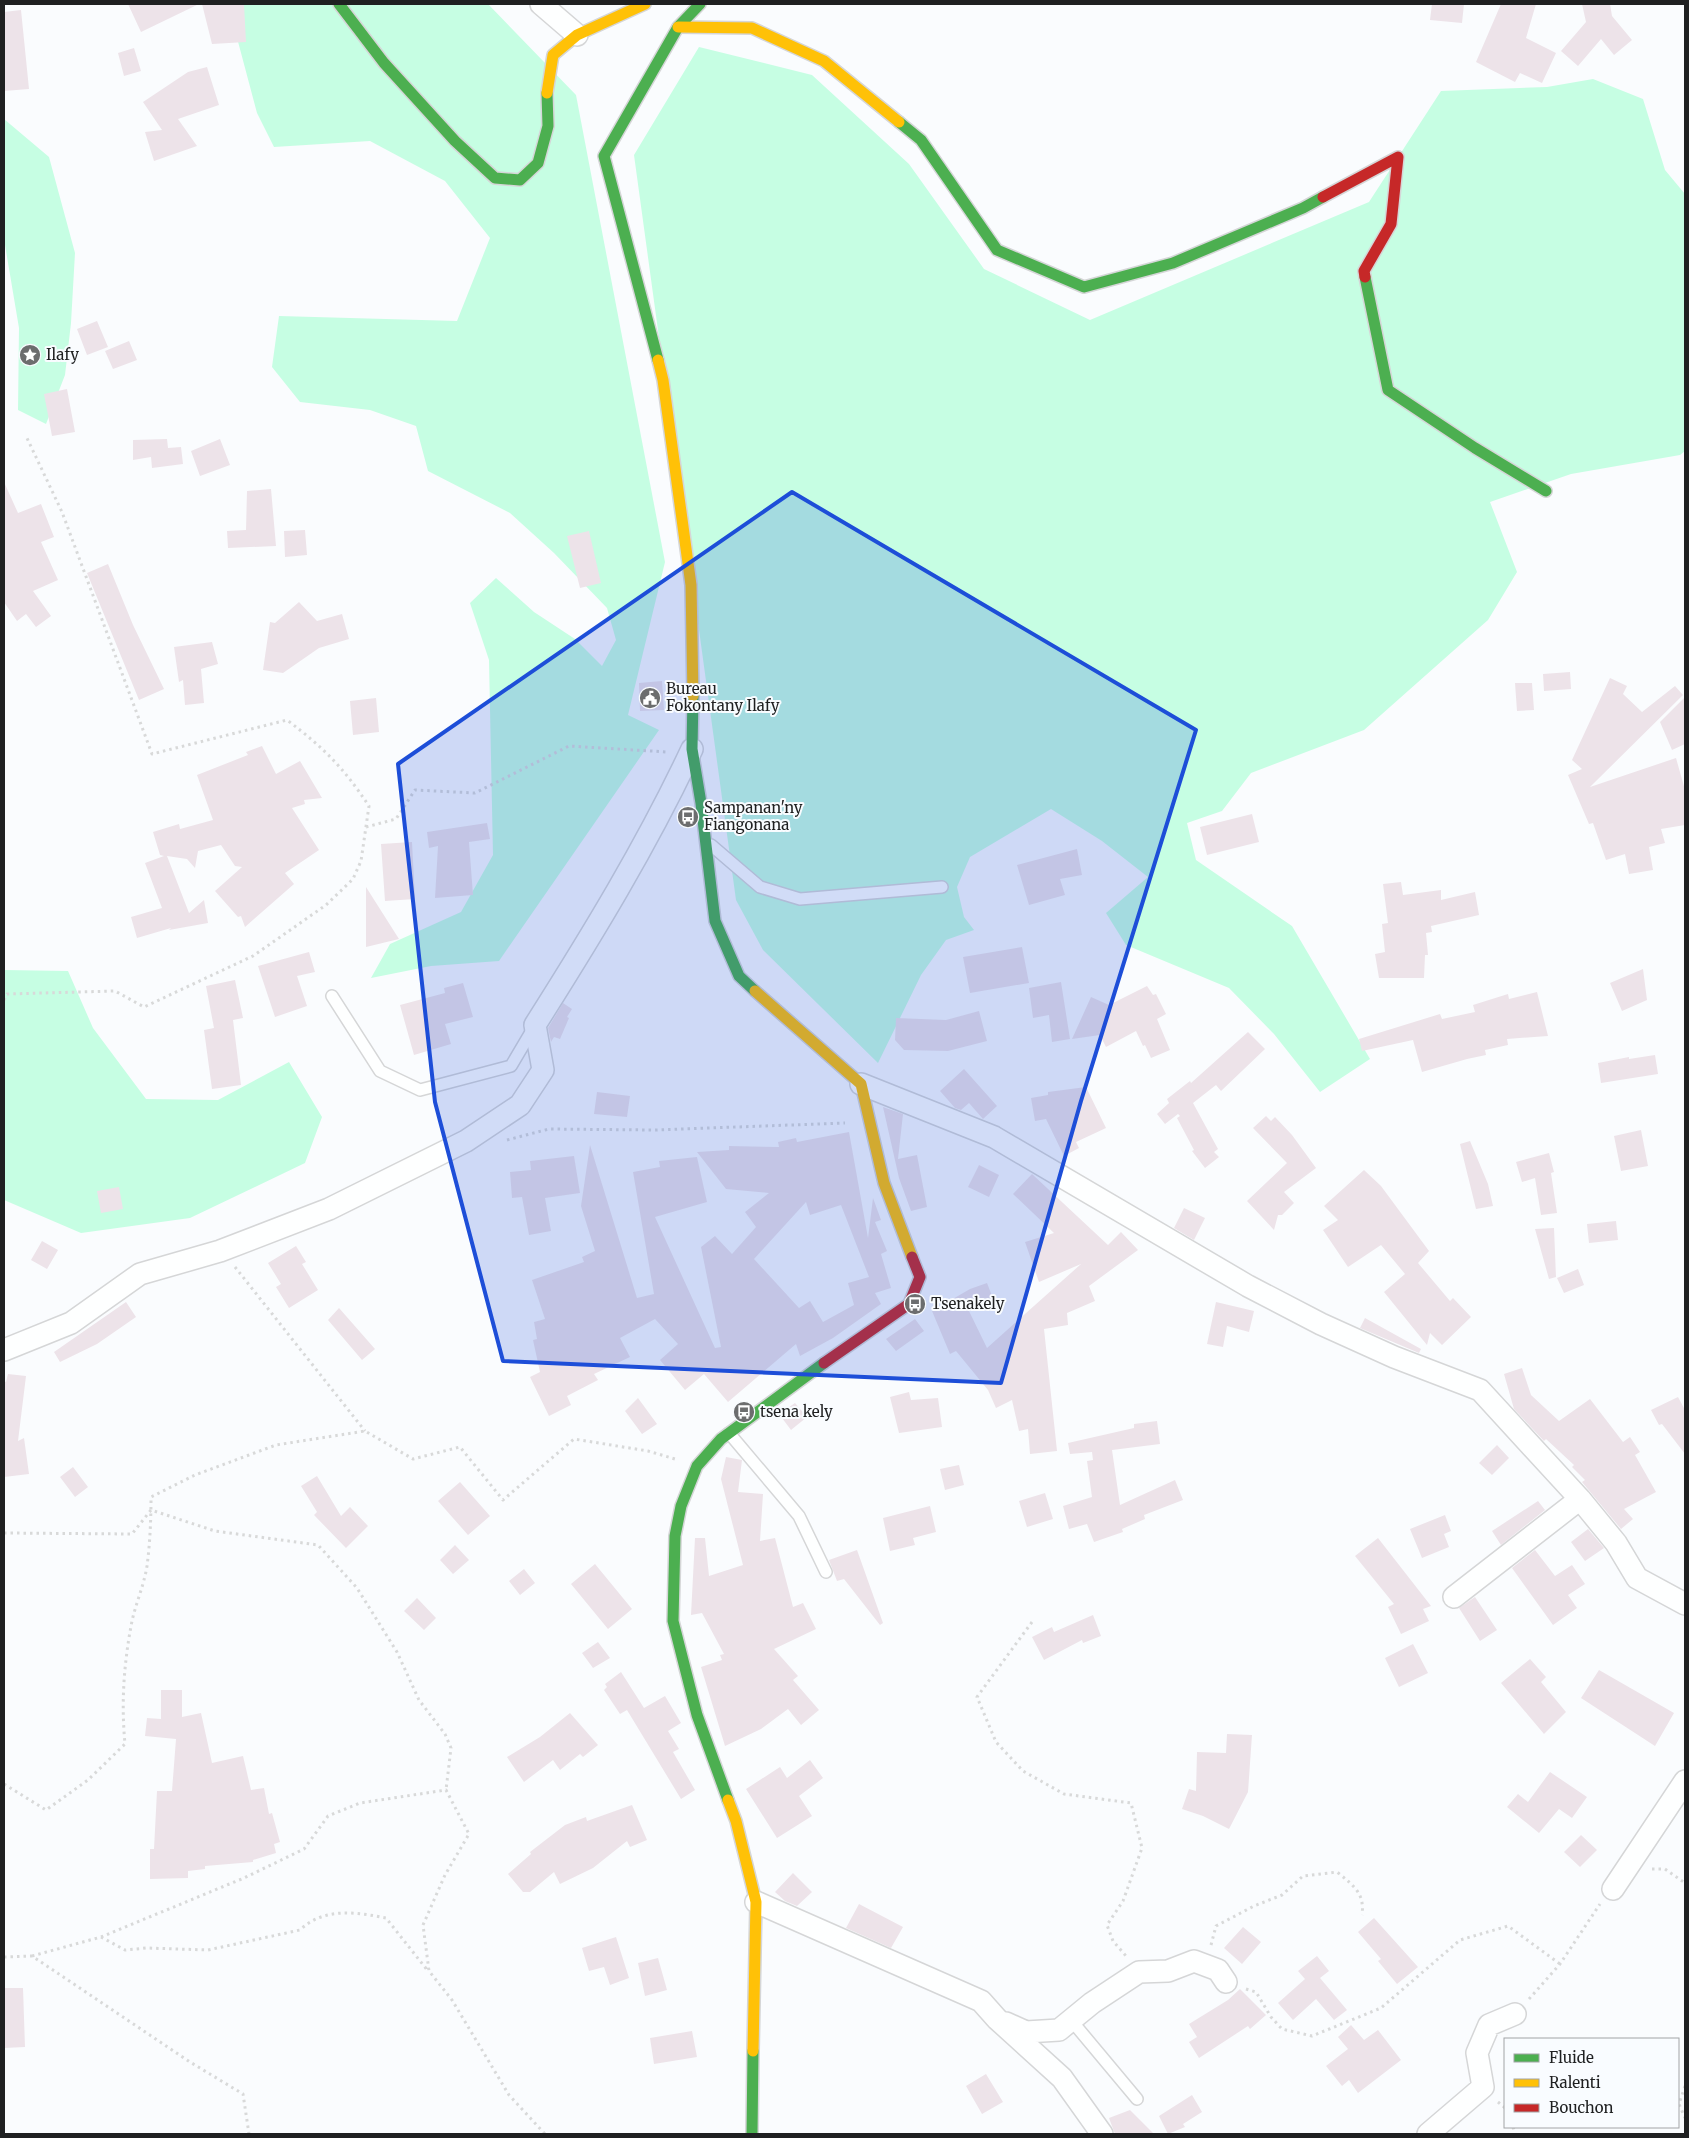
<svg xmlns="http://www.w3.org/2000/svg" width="1689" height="2138" font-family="Merriweather,serif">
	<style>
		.green { fill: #c6fee3 }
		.building { fill: #ede3e9; fill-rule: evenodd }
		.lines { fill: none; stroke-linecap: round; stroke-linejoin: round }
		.lane-casing { stroke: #d5d6d7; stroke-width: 14 }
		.street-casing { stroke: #d5d6d7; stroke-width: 24 }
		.fast-casing { stroke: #d5d6d7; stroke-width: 14 }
		.slow-casing { stroke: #d5d6d7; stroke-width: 14 }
		.jam-casing { stroke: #d5d6d7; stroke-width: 14 }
		.path { stroke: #d8d9d9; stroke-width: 3; stroke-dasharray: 2.5 4; stroke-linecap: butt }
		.lane { stroke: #feffff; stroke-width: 11 }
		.street { stroke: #feffff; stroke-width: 21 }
		.fast { stroke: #4caf50; stroke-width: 11 }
		.slow { stroke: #ffc107; stroke-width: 11 }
		.jam { stroke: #c62828; stroke-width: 11 }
		.marked { fill: #1d4ed8; fill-opacity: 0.2; stroke: #1d4ed8; stroke-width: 4; stroke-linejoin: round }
		.labels { text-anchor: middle; stroke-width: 4; stroke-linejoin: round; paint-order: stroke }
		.poi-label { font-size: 15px; fill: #1f2021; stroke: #f9fcff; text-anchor: start }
	</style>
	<rect width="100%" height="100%" fill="#fafcfe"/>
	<path class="green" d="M228,4H488L576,95L665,562L628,715L659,730L499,961L431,966L371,978L390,944L461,912L493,855L489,660L470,603L496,578L534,612L575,639L602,666L616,640L607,608L554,553L510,513L428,471L416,426L370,410L300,402L272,367L279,316L457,321L490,238L445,181L370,141L274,147L257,113Z
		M699,47L812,75L909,164L984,269L1090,320L1369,202L1441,91L1547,87L1593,79L1643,99L1665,170L1685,194V451L1680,455L1571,474L1490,502L1517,572L1488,620L1364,730L1251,773L1222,811L1187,823L1196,860L1292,926L1370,1059L1320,1092L1274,1034L1229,988L1126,945L1106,913L1148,877L1102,841L1051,809L970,857L957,887L964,917L974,930L946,940L921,975L878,1063L763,950L736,900L634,155Z
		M4,119L49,157L75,253L71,323L65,375L46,424L18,410L19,328L4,239Z
		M4,970L68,971L93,1028L146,1099L218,1100L289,1062L322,1117L305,1163L190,1218L81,1233L4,1200Z"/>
	<path class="building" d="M128,4H199L141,32Z
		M202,4H244L246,42L212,44Z
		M1432,4H1464L1462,23L1430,20Z
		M1501,4H1536L1526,38L1556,53L1542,83L1520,73L1515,82L1476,62Z
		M1582,4H1610L1612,16L1632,40L1614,55L1601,39L1578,66L1561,51L1586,22Z
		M21,10L29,89L4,91V12Z
		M134,48L141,71L124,76L118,53Z
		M207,67L219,105L178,119L197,146L154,161L145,132L162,130L143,102L188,72Z
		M97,321L108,347L87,355L77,329Z
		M129,341L137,360L113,369L105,351Z
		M67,389L75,432L52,436L44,394Z
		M167,439L168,448L181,447L183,464L152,468L151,457L133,460V440Z
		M220,439L230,465L200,476L191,451Z
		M4,482L18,513L41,504L54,537L41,542L58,580L33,591L51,616L36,627L26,614L17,621L4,602Z
		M271,489L276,546L228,548L227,531L246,530L247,491Z
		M305,530L307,555L285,557L284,531Z
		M589,531L601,583L580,588L567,536Z
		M108,564L133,625L164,689L139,700L87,573Z
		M299,602L317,621L342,614L349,639L319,648L283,673L263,670L270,622L275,623Z
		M212,642L218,664L201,669L204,703L185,705L183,680L179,682L174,647Z
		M1570,672L1571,689L1544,691L1543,674Z
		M1610,678L1627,686L1623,694L1642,712L1675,686L1683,695L1590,787L1676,758L1685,790V825L1661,829L1665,843L1649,847L1653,870L1629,874L1625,854L1606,860L1593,823L1589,824L1568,775L1582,769L1572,760Z
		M662,681L664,710L640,711L639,683Z
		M1515,683H1532L1534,710L1517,711Z
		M1685,697V744L1672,750L1660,722Z
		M376,698L379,732L353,735L350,701Z
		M262,746L276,774L300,761L322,798L304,800L305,804L292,808L319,850L285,873L294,884L245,927L241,916L238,917L215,891L242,867L235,866L221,845L198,851L195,868L187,859L167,856L189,913L204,900L208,923L169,930L171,928L137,938L131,917L162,908L145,863L164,856L160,855L153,832L179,824L180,829L213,820L197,775L248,755L246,752Z
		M1252,814L1259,842L1207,855L1200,827Z
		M487,823L490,839L469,842L473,895L435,898L438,846L429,848L427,832Z
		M412,842L415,899L385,901L381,844Z
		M1077,849L1082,875L1060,879L1065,895L1029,905L1017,865Z
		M1401,882L1403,895L1441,890V900L1475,892L1479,915L1431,926L1432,932L1426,933L1428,955H1425L1424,978H1379L1375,954L1385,952L1382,924L1388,923L1383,884Z
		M366,887L399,939L366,947Z
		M1022,947L1029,983L970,993L963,957Z
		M309,952L315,972L297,976L307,1006L275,1017L258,966Z
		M1643,969L1647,1000L1622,1011L1610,983Z
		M235,980L243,1018L233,1020L241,1085L212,1089L204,1030L214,1028L206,986Z
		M1061,982L1070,1039L1052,1042L1049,1015L1033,1018L1029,988Z
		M463,983L473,1017L445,1024L451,1044L414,1055L400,1005L445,993L444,988Z
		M1147,986L1153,995L1156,994L1166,1014L1157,1019L1170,1050L1151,1058L1145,1045L1143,1046L1136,1031L1106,1047L1100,1035L1072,1039L1091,997L1109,1005Z
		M1537,992L1548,1036L1507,1039L1508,1045L1485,1050L1486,1055L1467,1059L1422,1072L1413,1040L1362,1051L1359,1039L1440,1014L1442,1019L1475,1012L1473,1005L1508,994L1509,999Z
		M563,1003L572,1009L567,1017L569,1018L560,1039L554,1037L551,1042L548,1028Z
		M979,1011L987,1041L948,1051L904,1050L895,1040L896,1018L946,1020Z
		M1248,1032L1265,1049L1221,1091L1216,1085L1193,1103L1218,1149L1214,1152L1219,1157L1205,1168L1192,1151L1194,1150L1177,1118L1180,1116L1178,1114L1165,1124L1157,1114L1169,1103L1167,1099L1190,1081L1191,1083Z
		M1655,1055L1658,1074L1601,1083L1598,1063L1629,1057V1059Z
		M964,1069L997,1106L983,1119L969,1103L961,1110L955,1108L940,1091Z
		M1086,1087L1106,1128L1076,1142L1079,1148L1064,1156L1046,1119L1035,1121L1031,1098L1048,1095V1092Z
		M597,1092L630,1096L627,1117L594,1114Z
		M883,1107L903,1114L898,1159L917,1155L927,1207L911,1211L899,1178Z
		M1266,1116L1271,1121L1275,1117L1292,1135L1316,1168L1284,1192L1294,1203L1282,1215H1278L1274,1230L1247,1201L1287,1163L1253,1128Z
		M1641,1130L1648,1166L1621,1171L1614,1136Z
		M849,1132L868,1238L873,1198L881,1220L875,1222L887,1251L881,1254L891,1288L875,1293L881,1304L833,1338L800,1356L796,1344L728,1402L704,1374L685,1390L660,1360L678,1344L655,1319L620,1338L630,1357L594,1374L598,1380L567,1396L571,1405L549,1416L530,1377L540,1372L533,1340L537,1339L534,1322L545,1319L532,1280L584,1262L582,1257L595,1251L581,1206L590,1145L637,1298L654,1294L633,1172L660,1167L659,1161L697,1157L707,1202L655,1217L715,1348L721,1347L701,1247L715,1236L732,1254L756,1227L745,1212L769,1193L726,1189L697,1152L729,1150V1146L779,1147L778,1142L796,1138L797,1142ZM806,1202L810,1215L841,1205L869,1277L848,1283L854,1305L823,1322L810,1301L799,1308L754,1259Z
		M1470,1141L1488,1184L1493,1206L1476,1209L1460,1144Z
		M1549,1153L1554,1172L1551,1173L1557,1213L1541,1215L1535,1178L1522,1182L1516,1162Z
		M574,1156L580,1193L545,1198L551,1231L529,1235L522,1197L512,1198L510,1172L531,1170L530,1161Z
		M979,1165L999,1175L989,1197L968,1187Z
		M1364,1170L1381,1186L1429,1251L1418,1263L1450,1301L1453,1298L1471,1317L1442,1345L1430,1333L1427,1345L1384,1292L1405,1274L1381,1245L1348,1267L1323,1230L1338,1220L1324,1206Z
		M1032,1174L1108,1245L1121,1232L1138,1250L1089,1286L1095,1301L1067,1313L1068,1325L1044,1329L1057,1451L1030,1454L1028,1429L1019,1431L1012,1400L996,1408L988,1390L956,1351L950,1354L932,1311L970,1289L987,1283L994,1301L969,1311L987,1348L1081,1264L1039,1282L1025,1242L1054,1233L1013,1194Z
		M119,1187L123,1209L101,1213L97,1191Z
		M1184,1208L1205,1218L1194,1240L1174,1228Z
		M1616,1221L1618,1240L1589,1243L1587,1224Z
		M1554,1228L1556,1277L1549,1279L1535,1229Z
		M42,1241L58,1250L47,1269L31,1260Z
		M296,1246L306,1262L302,1264L318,1290L289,1308L276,1287L281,1284L268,1263Z
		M1578,1269L1584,1285L1564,1293L1557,1278Z
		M126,1302L136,1317L97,1344L60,1362L54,1352Z
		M1216,1302L1254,1311L1249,1332L1227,1326L1223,1347L1207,1344Z
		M339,1308L375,1349L362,1360L328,1320Z
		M1365,1318L1421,1349L1419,1353L1360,1328Z
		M915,1319L924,1331L896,1351L886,1339Z
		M1522,1368L1531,1395L1559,1421L1590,1399L1623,1442L1630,1437L1640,1452L1635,1455L1656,1492L1624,1509L1633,1519L1621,1529L1582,1482L1585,1480L1572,1467L1574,1465L1546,1439L1544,1441L1514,1409L1504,1374Z
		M8,1374L26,1376L18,1441L24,1438L29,1474L4,1477V1381L6,1382Z
		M909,1392L911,1400L938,1398L942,1427L899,1433L890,1397Z
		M1678,1397L1685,1410V1454L1662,1424L1659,1425L1651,1410Z
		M638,1398L657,1424L642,1434L625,1411Z
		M795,1403L807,1417L791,1430L779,1414Z
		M1157,1421L1160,1444L1112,1450L1120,1505L1175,1480L1183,1500L1144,1515L1145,1519L1122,1529L1123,1532L1094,1542L1087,1524L1069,1529L1063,1506L1092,1497L1087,1461L1093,1460L1092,1452L1070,1454L1068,1443L1134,1428V1424Z
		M1497,1445L1509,1458L1492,1475L1479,1463Z
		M726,1457L742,1460L738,1492L763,1494L760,1541L775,1538L793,1607L803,1603L816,1629L774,1649L798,1676L793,1680L819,1710L801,1725L788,1709L761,1729L725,1746L701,1667L722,1660L720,1655L724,1654L702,1613L691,1615L695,1538H705L709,1576L743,1565L721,1479Z
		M959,1465L964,1485L945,1490L940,1469Z
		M73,1467L88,1487L75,1497L60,1477Z
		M317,1476L341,1516L350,1507L368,1526L346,1548L314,1515L317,1512L301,1486Z
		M460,1482L490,1516L468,1535L438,1501Z
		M1045,1493L1053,1519L1027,1527L1019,1501Z
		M1538,1501L1545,1510L1501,1545L1492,1531Z
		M930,1506L936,1532L913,1538L915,1545L890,1551L883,1518Z
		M1445,1515L1451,1531L1444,1534L1449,1547L1422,1558L1410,1529Z
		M1588,1529L1604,1548L1585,1561L1571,1542Z
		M1378,1538L1431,1606L1423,1609L1429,1621L1401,1634L1388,1607L1394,1604L1355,1556Z
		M455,1545L469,1560L453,1574L440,1560Z
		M857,1550L883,1623L880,1625L844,1579L837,1581L829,1560Z
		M1535,1550L1555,1576L1572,1565L1585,1584L1568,1595L1577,1608L1553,1625L1512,1568Z
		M595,1564L632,1609L608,1629L571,1584Z
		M524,1569L535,1583L520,1595L509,1581Z
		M1475,1597L1497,1630L1480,1641L1459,1608Z
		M417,1598L436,1618L424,1630L404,1611Z
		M1093,1615L1101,1636L1083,1643L1082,1640L1044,1660L1032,1637L1052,1627L1054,1632Z
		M598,1642L610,1658L593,1668L582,1653Z
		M1413,1644L1428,1673L1399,1687L1385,1658Z
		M1530,1659L1546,1677L1541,1682L1566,1712L1544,1734L1501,1683Z
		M1599,1670L1674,1713L1655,1746L1581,1698Z
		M621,1672L644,1708L665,1696L681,1723L668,1731L679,1749L673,1752L695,1790L681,1799L627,1710L620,1714L604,1690L607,1687L605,1684Z
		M161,1690H182V1717L201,1713L212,1763L243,1756L251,1790L264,1788L269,1814L272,1813L280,1842L274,1844L276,1853L253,1860V1862L205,1866V1869L188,1871V1878L150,1879V1849H154L157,1791H172L176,1739L145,1736L147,1718L161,1719Z
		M570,1713L598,1745L583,1757L580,1754L560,1770L553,1760L524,1782L507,1757L540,1737Z
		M1227,1734L1252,1735L1248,1792L1229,1829L1203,1816L1182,1809L1189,1789L1196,1791L1197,1752L1226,1753Z
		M810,1760L823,1778L799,1796L812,1816L777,1838L746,1789L780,1767L787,1778Z
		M1550,1772L1587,1797L1572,1818L1559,1809L1539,1833L1507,1807L1518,1794L1528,1802Z
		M632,1805L647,1840L630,1847L627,1841L593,1868L560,1884L554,1872L530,1892H523L508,1874L531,1854L530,1852L565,1825L586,1817L587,1821Z
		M1581,1835L1597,1850L1580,1867L1564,1852Z
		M793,1873L812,1892L797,1906L785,1901L775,1892Z
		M859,1904L903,1927L891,1948L846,1928Z
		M1374,1918L1418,1967L1397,1984L1378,1961L1381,1959L1358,1932Z
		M1243,1927L1261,1942L1242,1964L1224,1948Z
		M616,1937L629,1978L610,1985L604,1967L589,1971L582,1948Z
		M1317,1956L1329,1971L1320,1978L1347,2010L1334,2020L1316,1999L1293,2020L1278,2003L1305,1979L1298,1971Z
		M658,1958L667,1990L645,1996L638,1963Z
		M4,1988H23L25,2047L4,2048Z
		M1240,1989L1266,2015L1250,2029L1248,2026L1199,2058L1189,2042L1197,2037L1189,2024L1228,2000Z
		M1351,2025L1364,2040L1378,2030L1401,2060L1358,2093L1349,2080L1342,2086L1326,2066L1348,2049L1338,2037Z
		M692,2031L697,2057L654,2064L650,2038Z
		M986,2074L1003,2102L982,2114L966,2086Z
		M1192,2095L1202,2112L1183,2124L1185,2127L1168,2134L1159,2116Z
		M1130,2110L1154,2134H1115L1109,2118Z"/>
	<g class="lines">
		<g class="lane-casing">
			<path id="lane" d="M711,845L760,887L800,899L942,887
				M332,996L380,1071L420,1090L511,1066L534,1027
				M729,1433L799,1516L826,1572
				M1071,2020L1137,2099"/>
		</g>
		<g class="street-casing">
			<path id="street" d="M541,4L577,35
				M861,1084L994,1137L1248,1286L1321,1324L1394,1357L1480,1390L1580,1499L1616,1543L1637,1578L1685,1604
				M4,1350L71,1323L140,1274L220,1251L329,1209L466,1141L520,1105L543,1070L535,1025C592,935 647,845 692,749
				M1454,1597L1580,1499
				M1613,1889L1685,1781
				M756,1902L981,2001L997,2019L1062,2078L1102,2134
				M1006,2023L1026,2032L1059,2030L1092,2003L1139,1972L1168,1971L1194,1961L1218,1970L1226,1982
				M1428,2134L1483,2087L1477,2053L1489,2025L1515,2014"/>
		</g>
		<g class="fast-casing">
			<path id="fast" d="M339,4L384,63L455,141L495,178L520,180L538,163L548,126L547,93
				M899,122L921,140L997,250L1084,287L1173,263L1303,208L1323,197
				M1365,277L1388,390L1475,448L1546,491
				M658,360L604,156L678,27L700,4
				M693,696L692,749L701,803L715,921L739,976L755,991
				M728,1800L697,1715L673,1621L675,1536L681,1506L697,1466L721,1439L824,1363
				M752,2134L753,2051"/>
		</g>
		<g class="slow-casing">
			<path id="slow" d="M678,27L752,28L824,61L899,122
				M547,93L553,55L577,35L645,4
				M658,360L663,380L691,585L693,696
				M755,991L861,1084L884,1183L912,1257
				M728,1800L736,1821L756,1902L753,2051"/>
		</g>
		<g class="jam-casing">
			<path id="jam" d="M1323,197L1398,157L1391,224L1364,271L1365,277
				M824,1363L909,1304L920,1277L912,1257"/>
		</g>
		<path class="path" d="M366,827L396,819L415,790L475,793L569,746L667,752
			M4,1000L7,994L115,991L144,1007L253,956L326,905L353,879L361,861L369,806C343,767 324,748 287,720L152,754L62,512L26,436
			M507,1140L549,1129L655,1130L845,1123
			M235,1267L365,1431
			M4,1533L132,1534L151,1510L215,1531L318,1545L357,1588L397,1652L419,1700L445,1734L451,1748L446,1790
			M1032,1622L977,1697L996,1742L1023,1771L1064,1794L1131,1803L1142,1848L1123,1901L1107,1925L1113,1941L1126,1956
			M4,1784L46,1810L88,1780L125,1744C121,1702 124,1662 132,1621C136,1603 144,1585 147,1566C150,1543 151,1520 151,1497L195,1475L276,1445L365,1431L413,1459L460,1447L503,1500L574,1439L648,1451L675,1459
			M1652,1869H1665L1685,1883
			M101,1937L125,1950L146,1948L208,1950L300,1930C324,1907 356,1912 386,1918L428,1971
			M1211,1945L1216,1926L1254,1906L1282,1895L1303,1876L1337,1872C1353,1885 1365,1893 1362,1915
			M32,1956L101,1937L244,1878L304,1849L328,1816L360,1803L446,1790L469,1834L445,1875L423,1925L429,1971L452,2000L509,2095L545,2134
			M4,1957L32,1956L190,2062L243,2094L249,2134
			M1246,1989L1256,1992L1271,2017L1282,2029L1312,2036L1381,2008L1460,1940L1508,1926L1560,1964
			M1529,1999L1560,1964L1600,1904
			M1685,2086L1679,2104L1685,2118
			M1498,2102L1505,2108
			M1513,2127L1515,2134"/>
		<use href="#lane" class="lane"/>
		<use href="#street" class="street"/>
		<use href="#fast" class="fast"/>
		<use href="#slow" class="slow"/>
		<use href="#jam" class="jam"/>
	</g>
	<path class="marked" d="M792,492L1196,730L1081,1101L1001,1383L503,1361L435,1102L398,764Z"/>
	<defs>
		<g id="sight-disc" transform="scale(1.125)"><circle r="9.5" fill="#6c6d6e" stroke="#f9fcff"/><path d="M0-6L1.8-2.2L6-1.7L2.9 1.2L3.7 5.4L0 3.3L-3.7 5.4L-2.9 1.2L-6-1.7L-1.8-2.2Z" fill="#fff"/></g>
		<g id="civic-disc" transform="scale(1.125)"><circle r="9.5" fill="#6c6d6e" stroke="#f9fcff"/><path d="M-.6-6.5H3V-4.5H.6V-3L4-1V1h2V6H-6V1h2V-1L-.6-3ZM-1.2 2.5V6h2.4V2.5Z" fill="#fff"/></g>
		<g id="bus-disc" transform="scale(1.125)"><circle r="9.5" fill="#6c6d6e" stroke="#f9fcff"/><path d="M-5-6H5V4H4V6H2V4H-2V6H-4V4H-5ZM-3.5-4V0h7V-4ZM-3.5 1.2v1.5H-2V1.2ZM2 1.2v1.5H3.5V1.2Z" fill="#fff"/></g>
	</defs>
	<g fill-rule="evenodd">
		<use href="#sight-disc" x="30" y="355"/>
		<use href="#civic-disc" x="650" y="698"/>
		<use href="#bus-disc" x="688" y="817"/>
		<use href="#bus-disc" x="915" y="1304"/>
		<use href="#bus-disc" x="744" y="1412"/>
	</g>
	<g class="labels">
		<g class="poi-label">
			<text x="46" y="360">Ilafy</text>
			<text x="666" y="694">Bureau<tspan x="666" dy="17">Fokontany Ilafy</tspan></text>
			<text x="704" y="813">Sampanan'ny<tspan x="704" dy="17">Fiangonana</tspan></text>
			<text x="931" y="1309">Tsenakely</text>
			<text x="760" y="1417">tsena kely</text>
		</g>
	</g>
	<rect width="1689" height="2138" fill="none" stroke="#1f2021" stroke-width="10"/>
	<rect x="1504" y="2038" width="175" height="90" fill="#f9fcff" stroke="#a2a4a6"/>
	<rect x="1514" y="2054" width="25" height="8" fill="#4caf50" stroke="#a2a4a6"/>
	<text x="1549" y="2063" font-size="15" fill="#1f2021">Fluide</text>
	<rect x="1514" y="2079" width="25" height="8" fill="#ffc107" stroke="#a2a4a6"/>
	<text x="1549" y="2088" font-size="15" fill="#1f2021">Ralenti</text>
	<rect x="1514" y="2104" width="25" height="8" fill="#c62828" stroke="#a2a4a6"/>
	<text x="1549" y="2113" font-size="15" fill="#1f2021">Bouchon</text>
</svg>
